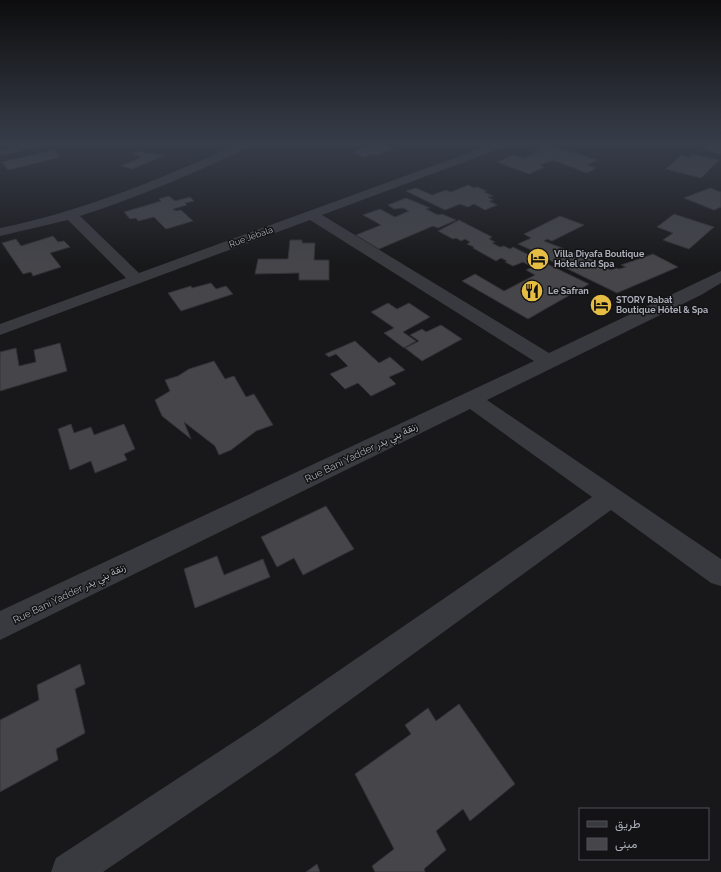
<svg xmlns="http://www.w3.org/2000/svg" width="721" height="872" font-family="Raleway,Vazirmatn,sans-serif">
	<style>
		.building { fill: #45454a; stroke: #333236 }
		.lines { fill: none; stroke-linecap: round; stroke-linejoin: round }
		.minor { fill: #393a3f; fill-rule: evenodd }
		.labels { text-anchor: middle; stroke-width: 3; stroke-linejoin: round; paint-order: stroke }
		.far-street-label { font-size: 9px; fill: #abaeb9; stroke: #131315 }
		.far-poi-label { font-size: 9px; font-weight: bold; fill: #abaeb9; stroke: #131315; text-anchor: start }
		.street-label { font-size: 10px; fill: #abaeb9; stroke: #131315 }
	</style>
	<rect width="100%" height="100%" fill="#18181a"/>
	<path class="building" d="M93,144H129L104,146Z
		M377,144H382L395,149L377,155L373,154L364,157L353,152Z
		M546,144L597,160L587,165L596,168L587,173L553,160L540,165L544,167L529,174L497,162L514,155L524,158L537,153L533,152L541,148L537,147Z
		M709,145L715,147L718,145L721,146V154L702,149Z
		M53,150L60,157L8,170L2,162Z
		M139,151L149,154L152,153L163,156L132,169L121,166L142,157L132,154Z
		M693,154L719,160L701,178L666,169L681,155L689,157Z
		M468,185L474,188L477,187L487,191L484,192L493,196L488,197L493,200L489,201L497,205L485,210L474,204L468,207L460,204L445,210L406,191L416,188L432,195L446,190L451,192Z
		M710,188L721,192V207L714,210L684,198Z
		M169,196L175,201L190,197L194,201L185,203L187,205L173,209L176,211L181,210L193,221L166,229L154,217L138,221L136,218L130,219L124,212L161,201L159,199Z
		M406,198L430,208L426,209L438,215L442,214L456,220L438,228L433,226L379,249L356,235L381,225L363,215L380,209L395,217L409,211L403,208L394,209L388,205Z
		M674,214L714,227L689,249L663,240L673,233L657,227Z
		M560,216L584,225L552,241L547,239L544,241L593,260L591,262L611,270L616,268L619,269L626,267L621,265L653,254L678,267L617,293L545,258L541,261L534,258L540,254L518,244L531,238L524,234Z
		M459,220L492,237L489,239L495,242L492,243L500,247L504,246L510,249L513,247L543,262L532,267L523,262L513,266L505,262L507,261L501,258L496,261L473,248L474,247L467,244L470,242L465,239L461,241L456,238L453,239L438,231Z
		M53,236L58,242L64,241L70,247L50,253L61,267L33,276L31,272L23,274L2,243L16,239L21,246Z
		M290,240H302V243H315L314,260H329V280H299V273L255,274L258,259H288Z
		M543,262L589,284L528,319L462,281L475,274L504,291L535,275L526,270Z
		M211,283L216,289L226,286L233,294L181,311L168,293L191,286L192,288Z
		M388,303L397,309L409,303L430,317L403,332L416,341L404,348L384,333L394,328L371,312Z
		M441,325L462,339L422,361L405,348L419,341L410,335L422,329L426,332Z
		M355,341L379,363L390,357L405,370L389,377L396,384L371,396L358,383L345,389L330,374L348,366L336,354L329,357L325,354Z
		M60,343L67,371L0,391V352L16,348L19,366L36,362L34,350Z
		M214,361L225,379L234,376L246,397L254,394L273,425L256,431L231,450L219,455L215,446L184,422L191,439L162,416L155,400L170,391L165,380L178,376L189,369Z
		M71,424L74,433L91,427L94,435L124,424L135,449L124,454L127,460L95,473L91,461L70,470L58,429Z
		M326,506L354,549L303,575L294,558L277,567L261,537Z
		M217,556L224,575L263,559L270,577L195,608L184,569Z
		M80,664L85,684L75,689L85,733L56,749L58,760L0,792V720L39,700L37,685Z
		M459,704L515,784L470,821L463,809L436,831L446,850L424,869L425,872H375L372,866L394,849L355,774L411,734L405,725L428,708L436,721Z
		M317,864L320,872H306Z"/>
	<g class="lines">
		<path class="minor" d="M25,144H45L43,146L0,156V150Z
			M238,144H253L251,146C195,173 139,197 80,216L139,273L493,144H508L507,146L322,215L549,353L721,271V283L701,295L487,400L721,559V586L711,583L611,510L276,754L103,872H51L56,858L252,730L592,497L470,409L0,640V611L534,361L310,220L0,335V324L126,278L68,220L0,236V228C83,211 161,179 238,144Z"/>
	</g>
	<linearGradient id="sky" x2="0" y2="1"><stop stop-color="#0d0d0e"/><stop offset="0.54" stop-color="#373d49"/><stop offset="1" stop-color="#373d49" stop-opacity="0"/></linearGradient>
	<rect width="721" height="266" fill="url(#sky)"/>
	<defs>
		<g id="hotel-disc" transform="scale(1.15)"><circle r="9.5" fill="#e5bd45" stroke="#131315"/><path d="M-6-4.5h1.5V1H6V5H4.5V3h-9V5H-6ZM-4 0a1.8 1.8 0 1 1 3.6 0ZM.5 0V-2.5h3Q6-2.5 6 0Z" fill="#111"/></g>
		<g id="restaurant-disc" transform="scale(1.15)"><circle r="9.5" fill="#e5bd45" stroke="#131315"/><path d="M-5-6h1v4h1v-4h1v4h1v-4h1v5L-1.5 .5V6h-2V.5L-5-1ZM5-6V6H3V1.5H1.5Q1.5-4 5-6Z" fill="#111"/></g>
	</defs>
	<g fill-rule="evenodd">
		<use href="#hotel-disc" x="538" y="259"/>
		<use href="#restaurant-disc" x="532" y="291"/>
		<use href="#hotel-disc" x="601" y="305"/>
	</g>
	<g class="labels">
		<g class="far-street-label">
			<text transform="translate(251 237) rotate(-20)" y="3">Rue Jebala</text>
		</g>
		<g class="far-poi-label">
			<text x="554" y="257">Villa Diyafa Boutique<tspan x="554" dy="10">Hotel and Spa</tspan></text>
			<text x="548" y="294">Le Safran</text>
			<text x="616" y="303">STORY Rabat<tspan x="616" dy="10">Boutique Hôtel &amp; Spa</tspan></text>
		</g>
		<g class="street-label">
			<text transform="translate(361 452) rotate(-26)" y="4">Rue Bani Yadder زنقة بني يدر</text>
			<text transform="translate(69 593) rotate(-26)" y="4">Rue Bani Yadder زنقة بني يدر</text>
		</g>
	</g>
	<rect x="579" y="808" width="130" height="52" fill="#131315" stroke="#505157"/>
	<rect x="587" y="821" width="20" height="6" fill="#393a3f" stroke="#505157"/>
	<text x="615" y="828" font-size="12" fill="#abaeb9">طريق</text>
	<rect x="587" y="838" width="20" height="12" fill="#45454a" stroke="#505157"/>
	<text x="615" y="848" font-size="12" fill="#abaeb9">مبنى</text>
</svg>
